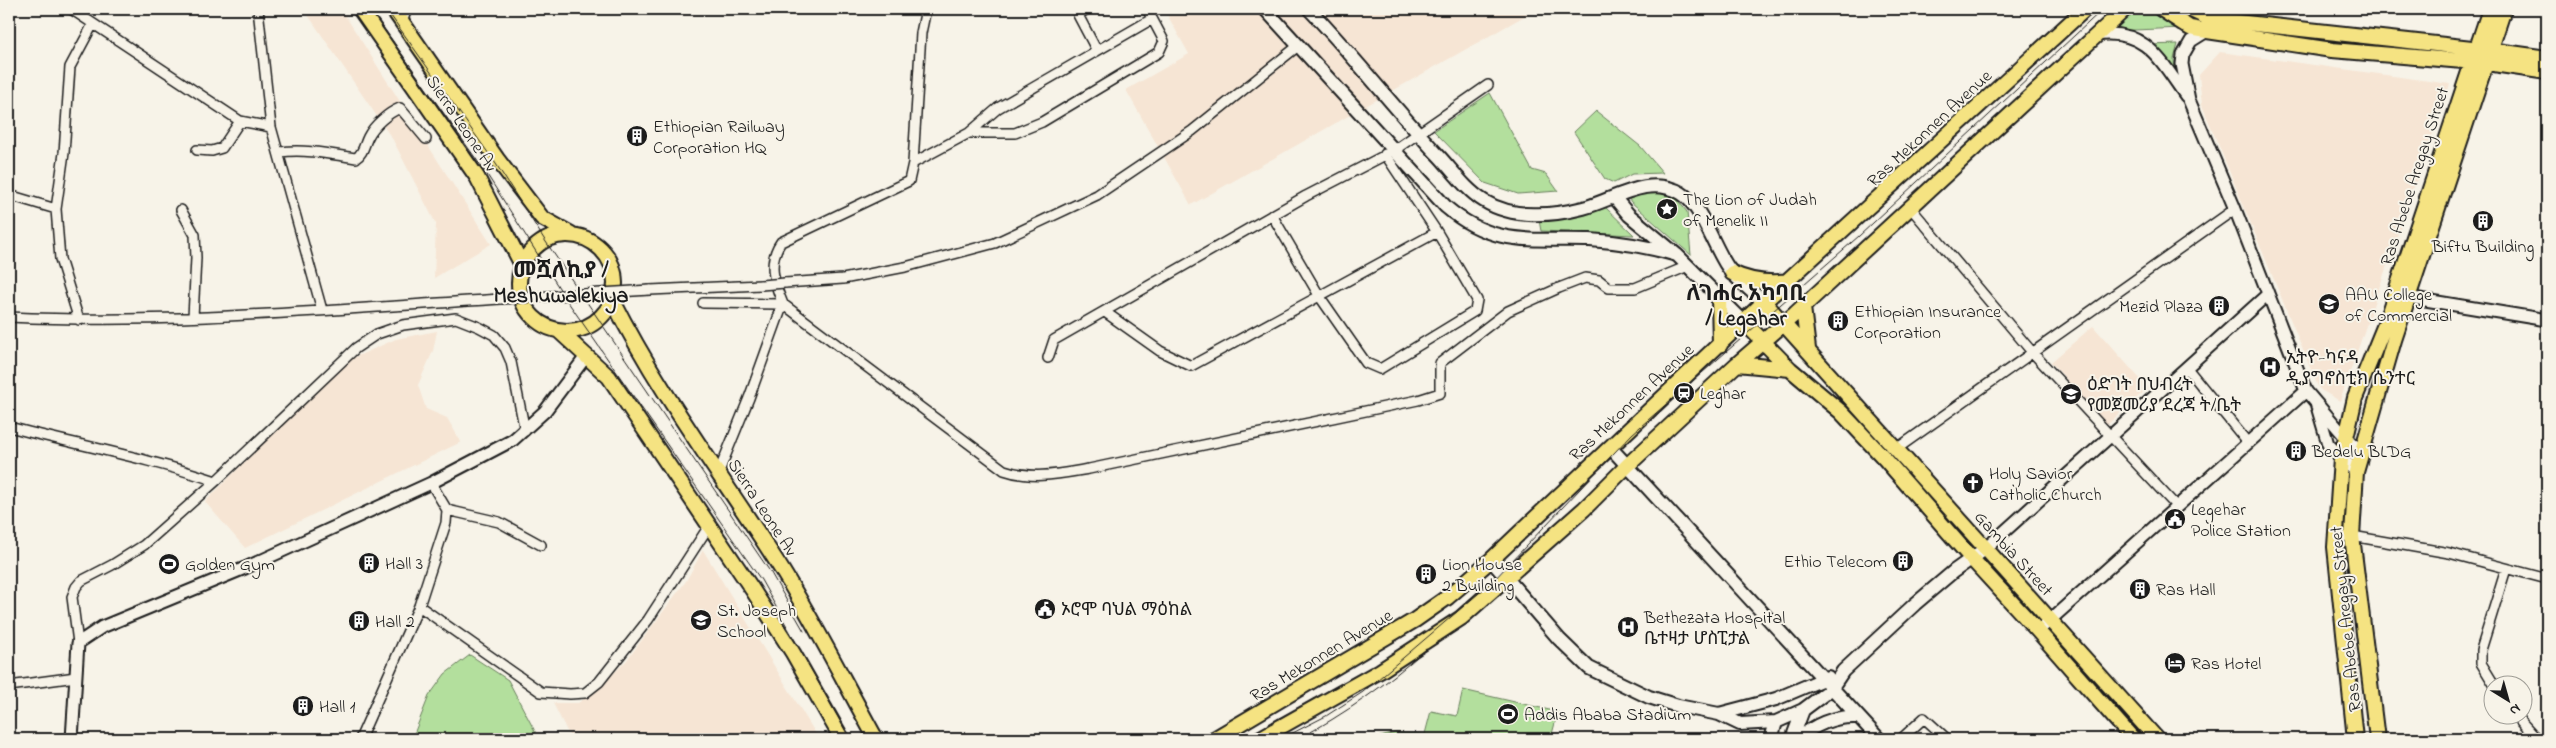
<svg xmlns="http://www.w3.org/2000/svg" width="2556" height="748" font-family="'Indie Flower','Noto Sans Ethiopic',sans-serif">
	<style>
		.built { fill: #f6e5d4 }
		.green { fill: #b3df9d; stroke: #687e5c }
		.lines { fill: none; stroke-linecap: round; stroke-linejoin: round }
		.minor-casing { stroke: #1c1c1c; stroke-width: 12 }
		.tertiary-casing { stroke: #1c1c1c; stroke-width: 15 }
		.secondary-casing { stroke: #1c1c1c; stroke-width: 16 }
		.primary-casing { stroke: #1c1c1c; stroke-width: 18 }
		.minor { stroke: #f7f3e8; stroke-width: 9 }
		.tertiary { stroke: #f7f3e8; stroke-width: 11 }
		.secondary { stroke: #f7f3e8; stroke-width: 12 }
		.primary { stroke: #f5e382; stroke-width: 14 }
		.tram { stroke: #1c1c1c; stroke-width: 1 }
		.minor-bridge-casing { stroke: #1c1c1c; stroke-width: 12; stroke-linecap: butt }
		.minor-bridge { stroke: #f7f3e8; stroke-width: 9 }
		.labels { text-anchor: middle; stroke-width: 4; stroke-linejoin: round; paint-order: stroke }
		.street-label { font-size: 18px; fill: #1c1c1c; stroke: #f7f3e8 }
		.poi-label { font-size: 18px; fill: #1c1c1c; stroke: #f7f3e8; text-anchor: start }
		.district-label { font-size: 22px; font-weight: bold; fill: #1c1c1c; stroke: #f7f3e8 }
	</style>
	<rect width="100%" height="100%" fill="#f7f3e8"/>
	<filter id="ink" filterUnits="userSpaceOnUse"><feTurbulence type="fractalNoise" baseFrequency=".02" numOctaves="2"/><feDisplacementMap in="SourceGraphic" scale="10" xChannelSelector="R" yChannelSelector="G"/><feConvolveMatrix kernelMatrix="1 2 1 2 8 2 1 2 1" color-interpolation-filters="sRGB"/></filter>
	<g filter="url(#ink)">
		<path class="built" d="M304,9H341L491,244L434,278L436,224L393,140Z
			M1164,9H1537L1191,205L1126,90L1189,54Z
			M2220,52L2450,84L2340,401L2319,389L2202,105L2199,75Z
			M2093,326L2148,388L2107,425L2051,362Z
			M437,331L433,351L418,385L426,409L447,418L461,442L245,548L205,502L323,383L351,359L396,339Z
			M703,550L819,739H571L553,703H578L597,690L627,660L686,581Z"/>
		<path class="green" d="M2133,9H2155L2183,28L2110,31Z
			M2178,44L2174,59L2175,73L2148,45Z
			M1490,93L1532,170L1546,174L1558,191L1518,194L1485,183L1434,131Z
			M1596,111L1640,146L1663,173L1632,174L1614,183L1605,179L1574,132Z
			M1655,192L1676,198L1687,212L1691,255L1631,202L1626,195Z
			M1604,206L1634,235L1541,231L1539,220Z
			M470,655L508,680L539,739H412L429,696L445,674Z
			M1463,690L1558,712L1552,734L1575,739H1373L1395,733L1425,734L1431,711L1457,716Z"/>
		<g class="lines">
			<g class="minor-casing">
				<path id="minor" d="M71,9L240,121L271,127
					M258,9L271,127L322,310
					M926,9L921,33L913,163L909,181L781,242C767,262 774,283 783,304L1004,470C1033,480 1059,474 1089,469L1418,400L1440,393V363L1508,311L1559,288L1585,278L1599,280L1609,288H1635L1688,266
					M1087,9L1078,15L1097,51
					M402,22L407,9
					M969,133H1015L1042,122L1159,52L1164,41L1147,9
					M197,150L212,151L222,148L240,121
					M280,152C307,149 329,154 356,158C363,154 364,145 368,137C374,125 388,113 400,108L426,139
					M913,163L969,133L998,108L1152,19
					M9,195L56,209
					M1910,207L2032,352L2177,507
					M181,210L195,235L196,258L193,317
					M1272,215L1320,297L1366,363L1380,369L1475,311L1477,300L1437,232L1385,154
					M785,283L843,279L905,267L995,243L1097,195L1192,131L1298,46
					M650,290L761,285
					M703,303L783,304L749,398L718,474
					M1105,312L1160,351L1191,366L1437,232
					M9,317C173,325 338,309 501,299
					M79,320L60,259L56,209L64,153L70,67L93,24
					M1048,358L1054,340L1306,196L1393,151L1488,85
					M2187,368L2248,443
					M9,427C78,445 148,458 216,481L356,348L377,334L403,325L456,318L479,327L494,335L505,348L511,362L525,431
					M1895,450L2235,209
					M447,510L499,522L541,545
					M2336,537L2352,536L2449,553L2547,579
					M419,606L541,692L570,694L585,693L599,682L648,620L709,526
					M78,643L72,597L76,587L81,581L112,565L144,545L216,481
					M9,686L76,677
					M2495,686L2481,663V650L2506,569
					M2516,716L2537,739
					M360,739L419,606L446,523L447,510L431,483
					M1901,739L1924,718L1947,739"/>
			</g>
			<g class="tertiary-casing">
				<path id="tertiary" d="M2207,31L2191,41L2183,55L2182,64L2189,100L2235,209L2306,391L2347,439L2362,452
					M2096,35C2146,28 2160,60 2186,96
					M2401,296L2547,320
					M2316,403L2328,444L2356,472
					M1985,549L2268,294
					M2038,631L2306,391
					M72,739L78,643L102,627L245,568L431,483L513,440L545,411L587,355"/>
			</g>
			<g class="secondary-casing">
				<path id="secondary" d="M1265,9L1446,207C1494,248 1534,238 1590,240C1622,242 1647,246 1677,255
					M1309,9C1354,56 1394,108 1439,156C1453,171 1466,190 1484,201C1513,219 1552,216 1583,208C1614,200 1648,174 1681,193C1701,205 1713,245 1727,266C1736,280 1752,291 1764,302
					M1614,197L1629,215L1677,255L1744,322
					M1610,447L1879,739
					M1491,560L1559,639L1589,668L1649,697L1678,706L1719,714L1740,724L1776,722L1803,710L1831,689L1843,671L1915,604L1954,571L1985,549
					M1719,714L1776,699L1828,677
					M1771,739L1776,722
					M1792,739L1803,710
					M1798,739C1815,724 1835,716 1857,717"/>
			</g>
			<g class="primary-casing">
				<path id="primary" d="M360,9L477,177L522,265
					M393,9L497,159L542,218L571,234
					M2161,9L2190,28L2207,31L2332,50L2487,63L2547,72
					M2189,9L2210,19L2490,50L2547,58
					M519 283a48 48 0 1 1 96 0a48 48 0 1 1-96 0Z
					M1732,273C1751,282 1769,284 1790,281
					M1719,297L1720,345
					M612,299C660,395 725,480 782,570C816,625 845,683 876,739
					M1764,302L2157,739
					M1803,307L1808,349
					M1744,322L1790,369L1841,412L1885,459L1971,558L2038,631L2133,739
					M558,330L609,377L752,589L793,653L842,739
					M1737,364L1790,369
					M1214,739L1415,620L1448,597L1491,560L1764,302L2085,9
					M1259,739L1380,671L1461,618L1584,509L1628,465L1737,364L1795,314L2125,9
					M2355,739L2335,547L2341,459L2355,398L2384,327L2490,9
					M2377,739L2352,536L2356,472L2394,340L2504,9"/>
			</g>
			<use href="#minor" class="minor"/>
			<use href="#tertiary" class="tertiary"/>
			<use href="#secondary" class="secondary"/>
			<use href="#primary" class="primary"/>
			<path class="tram" d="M370,9L486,173L568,302L761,580L850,739
				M386,9L496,164L546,242L771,573L804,631
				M1281,739L1326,716L1363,692L1492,582L1632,434L1859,236L2103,9
				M1298,739C1345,714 1386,685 1426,649"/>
			<g class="minor-bridge-casing">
				<path id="minor-bridge" d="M761,285L785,283
					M501,299L650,290"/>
			</g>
			<use href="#minor-bridge" class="minor-bridge"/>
		</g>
	</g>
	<defs>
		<g id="building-disc" transform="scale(1.125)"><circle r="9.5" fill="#1c1c1c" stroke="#f7f3e8"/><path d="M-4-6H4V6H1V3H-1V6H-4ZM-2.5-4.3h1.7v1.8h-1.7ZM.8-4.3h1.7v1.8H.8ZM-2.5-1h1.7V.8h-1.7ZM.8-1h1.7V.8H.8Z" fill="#fff"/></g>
		<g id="sight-disc" transform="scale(1.125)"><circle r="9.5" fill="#1c1c1c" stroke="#f7f3e8"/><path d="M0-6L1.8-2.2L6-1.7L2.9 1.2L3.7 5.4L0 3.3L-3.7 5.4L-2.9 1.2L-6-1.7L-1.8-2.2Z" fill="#fff"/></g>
		<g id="university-disc" transform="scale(1.125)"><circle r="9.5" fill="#1c1c1c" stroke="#f7f3e8"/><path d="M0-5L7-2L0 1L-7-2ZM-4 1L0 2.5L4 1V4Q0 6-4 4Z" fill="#fff"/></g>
		<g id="hospital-disc" transform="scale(1.125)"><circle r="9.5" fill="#1c1c1c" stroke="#f7f3e8"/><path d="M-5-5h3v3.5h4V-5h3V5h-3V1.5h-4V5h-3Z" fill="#fff"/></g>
		<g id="station-disc" transform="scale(1.125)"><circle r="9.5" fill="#1c1c1c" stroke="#f7f3e8"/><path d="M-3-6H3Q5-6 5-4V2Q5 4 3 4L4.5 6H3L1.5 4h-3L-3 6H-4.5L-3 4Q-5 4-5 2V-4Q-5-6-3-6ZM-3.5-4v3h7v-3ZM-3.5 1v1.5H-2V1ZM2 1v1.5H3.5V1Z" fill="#fff"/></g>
		<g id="school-disc" transform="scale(1.125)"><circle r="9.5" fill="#1c1c1c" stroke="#f7f3e8"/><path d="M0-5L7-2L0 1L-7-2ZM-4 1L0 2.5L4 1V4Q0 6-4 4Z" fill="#fff"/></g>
		<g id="church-disc" transform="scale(1.125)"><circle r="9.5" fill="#1c1c1c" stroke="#f7f3e8"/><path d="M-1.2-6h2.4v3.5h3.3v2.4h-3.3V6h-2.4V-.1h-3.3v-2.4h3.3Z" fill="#fff"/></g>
		<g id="civic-disc" transform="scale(1.125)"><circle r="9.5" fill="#1c1c1c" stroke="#f7f3e8"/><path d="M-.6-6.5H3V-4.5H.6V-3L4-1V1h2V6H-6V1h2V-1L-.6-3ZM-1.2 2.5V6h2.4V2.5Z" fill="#fff"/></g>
		<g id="stadium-disc" transform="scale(1.125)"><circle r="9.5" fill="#1c1c1c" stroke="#f7f3e8"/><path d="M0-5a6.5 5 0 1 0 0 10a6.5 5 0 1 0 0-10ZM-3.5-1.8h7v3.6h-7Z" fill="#fff"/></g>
		<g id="hotel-disc" transform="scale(1.125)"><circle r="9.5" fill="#1c1c1c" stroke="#f7f3e8"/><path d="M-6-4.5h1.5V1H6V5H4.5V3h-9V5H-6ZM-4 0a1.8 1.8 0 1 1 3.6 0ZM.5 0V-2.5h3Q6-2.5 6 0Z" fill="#fff"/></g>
	</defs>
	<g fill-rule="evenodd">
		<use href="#building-disc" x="637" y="136"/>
		<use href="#sight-disc" x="1667" y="209"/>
		<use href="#building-disc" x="2483" y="221"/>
		<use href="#university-disc" x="2329" y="304"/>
		<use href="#building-disc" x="2219" y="306"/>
		<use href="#building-disc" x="1838" y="321"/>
		<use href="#hospital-disc" x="2270" y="367"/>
		<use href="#station-disc" x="1684" y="393"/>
		<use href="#school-disc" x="2071" y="394"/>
		<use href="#building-disc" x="2296" y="451"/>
		<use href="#church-disc" x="1973" y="483"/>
		<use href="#civic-disc" x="2175" y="519"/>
		<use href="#building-disc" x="1903" y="561"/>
		<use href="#building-disc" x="369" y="563"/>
		<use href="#stadium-disc" x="169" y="564"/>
		<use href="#building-disc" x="1426" y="574"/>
		<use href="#building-disc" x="2140" y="589"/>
		<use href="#civic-disc" x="1045" y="609"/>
		<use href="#school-disc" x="701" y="620"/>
		<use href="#building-disc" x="359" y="621"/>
		<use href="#hospital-disc" x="1628" y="627"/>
		<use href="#hotel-disc" x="2175" y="663"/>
		<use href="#building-disc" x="303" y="706"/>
		<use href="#stadium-disc" x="1508" y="714"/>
	</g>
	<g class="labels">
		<g class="street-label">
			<text transform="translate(462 123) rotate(56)" y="6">Sierra Leone Av</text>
			<text transform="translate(1929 128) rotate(-43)" y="6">Ras Mekonnen Avenue</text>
			<text transform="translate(2414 176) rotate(-72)" y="6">Ras Abebe Aregay Street</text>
			<text transform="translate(1631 402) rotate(-43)" y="6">Ras Mekonnen Avenue</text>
			<text transform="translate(763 507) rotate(57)" y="6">Sierra Leone Av</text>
			<text transform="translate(2014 553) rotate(48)" y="6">Gambia Street</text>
			<text transform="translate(2345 619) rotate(-96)" y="6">Ras Abebe Aregay Street</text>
			<text transform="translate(1321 655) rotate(-31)" y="6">Ras Mekonnen Avenue</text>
		</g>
		<g class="poi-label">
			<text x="653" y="132">Ethiopian Railway<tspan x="653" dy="21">Corporation HQ</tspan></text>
			<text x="1683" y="205">The Lion of Judah<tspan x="1683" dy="21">of Menelik II</tspan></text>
			<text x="2483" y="252" text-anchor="middle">Biftu Building</text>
			<text x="2345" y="300">AAU College<tspan x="2345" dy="21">of Commercial</tspan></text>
			<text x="2203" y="312" text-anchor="end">Mezid Plaza</text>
			<text x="1854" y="317">Ethiopian Insurance<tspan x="1854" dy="21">Corporation</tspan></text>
			<text x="2286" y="363">ኢትዮ-ካናዳ<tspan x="2286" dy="21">ዲያግኖስቲክ ሴንተር</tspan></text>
			<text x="2087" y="390">ዕድገት በህብረት<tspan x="2087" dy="21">የመጀመሪያ ደረጃ ት/ቤት</tspan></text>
			<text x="1700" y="399">Leghar</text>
			<text x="2312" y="457">Bedelu BLDG</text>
			<text x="1989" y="479">Holy Savior<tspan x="1989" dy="21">Catholic Church</tspan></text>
			<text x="2191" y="515">Legehar<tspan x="2191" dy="21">Police Station</tspan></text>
			<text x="1887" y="567" text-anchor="end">Ethio Telecom</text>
			<text x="385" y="569">Hall 3</text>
			<text x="185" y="570">Golden Gym</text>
			<text x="1442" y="570">Lion House<tspan x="1442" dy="21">2 Building</tspan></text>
			<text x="2156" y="595">Ras Hall</text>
			<text x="1061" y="615">ኦሮሞ ባህል ማዕከል</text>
			<text x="717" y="616">St. Joseph<tspan x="717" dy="21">School</tspan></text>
			<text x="1644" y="623">Bethezata Hospital<tspan x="1644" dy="21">ቤተዛታ ሆስፒታል</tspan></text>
			<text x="375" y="627">Hall 2</text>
			<text x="2191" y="669">Ras Hotel</text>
			<text x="319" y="712">Hall 1</text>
			<text x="1524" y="720">Addis Ababa Stadium</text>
		</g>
		<g class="district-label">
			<text x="561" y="277">መሿለኪያ /<tspan x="561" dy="25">Meshuwalekiya</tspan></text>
			<text x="1746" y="300">ለገሐር አካባቢ<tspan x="1746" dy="25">/ Legahar</tspan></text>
		</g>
	</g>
	<rect width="2556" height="748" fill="none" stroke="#f7f3e8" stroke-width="30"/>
	<rect x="15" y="15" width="2526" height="718" fill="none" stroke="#1c1c1c" stroke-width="2" filter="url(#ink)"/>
	<g transform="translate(2508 700) rotate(143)"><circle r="24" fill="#f7f3e8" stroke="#9f9d96"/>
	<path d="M0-4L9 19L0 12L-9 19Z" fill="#1c1c1c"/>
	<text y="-8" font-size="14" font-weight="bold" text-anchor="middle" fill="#1c1c1c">N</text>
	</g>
</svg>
